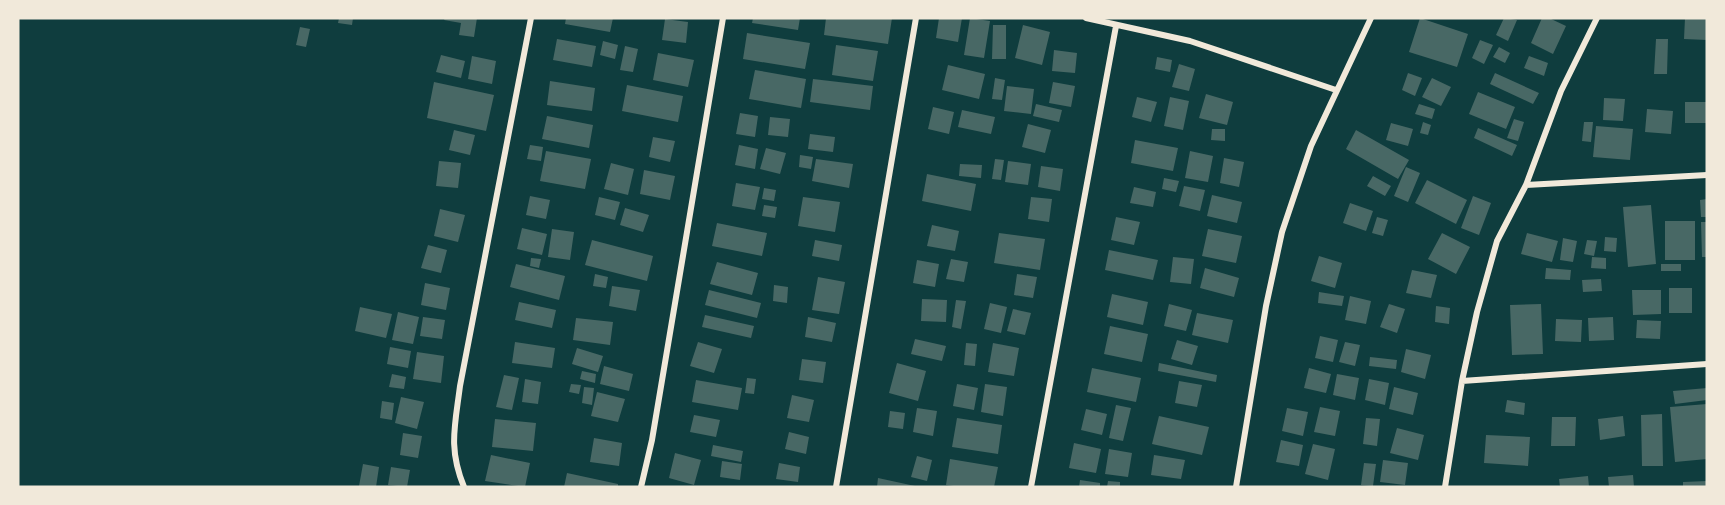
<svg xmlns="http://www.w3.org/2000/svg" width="1725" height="505" font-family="'Zilla Slab',serif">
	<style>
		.building { fill: #486865 }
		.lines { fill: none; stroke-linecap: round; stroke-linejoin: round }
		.minor { stroke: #f1e9da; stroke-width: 6 }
	</style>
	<rect width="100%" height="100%" fill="#0f3d3e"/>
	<path class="building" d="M339,18H353L352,25L338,23Z
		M445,18H477L474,37L459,35L461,23L444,20Z
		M566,18H613L610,32L565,24Z
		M753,18H800L798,30L752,23Z
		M826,18H892L888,44L824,35Z
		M939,18H962L958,42L936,38Z
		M970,18L990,21L984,58L964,55Z
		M1420,18L1468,34L1457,67L1409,52Z
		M1504,18L1517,20L1508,41L1496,35Z
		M1542,18H1549L1566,26L1553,54L1531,43Z
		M1685,18H1707V40L1684,39Z
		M665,19L688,22L686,43L662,40Z
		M993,25H1006V59H992Z
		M1023,25L1050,32L1042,65L1015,58Z
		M300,27L310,29L306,47L296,45Z
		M747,33L810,43L805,69L743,59Z
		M557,39L596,46L592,67L553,60Z
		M1656,39H1668L1667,74H1654Z
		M1480,40L1493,45L1484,64L1472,58Z
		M603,41L618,45L615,59L600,55Z
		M836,45L878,51L873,81L832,75Z
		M625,46L638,49L633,72L620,70Z
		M1499,47L1510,53L1505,63L1493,57Z
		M1054,50L1077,53L1075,73L1052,71Z
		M658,53L694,60L688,87L653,80Z
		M441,55L465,61L461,78L436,72Z
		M472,56L496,61L492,84L468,79Z
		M1529,56L1548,63L1544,76L1524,68Z
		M1157,57L1172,60L1170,72L1155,69Z
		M1179,64L1195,69L1189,91L1172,87Z
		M948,65L985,74L979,99L942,90Z
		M755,70L806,79L801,108L749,99Z
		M1408,73L1422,78L1415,96L1402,90Z
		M1495,73L1539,93L1533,104L1490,84Z
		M995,78L1005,80L1002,100L992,99Z
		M1432,78L1451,87L1441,106L1422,97Z
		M813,79L873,86L870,110L810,102Z
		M550,81L595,88L592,111L547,105Z
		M434,82L494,95L486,131L427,118Z
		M1053,82L1075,86L1071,107L1049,103Z
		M627,85L683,96L678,122L622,111Z
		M1007,86L1034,89L1031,114L1004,111Z
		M1478,92L1515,107L1506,129L1469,114Z
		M1206,94L1233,102L1227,125L1199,118Z
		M1137,97L1157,102L1151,122L1132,117Z
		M1170,97L1189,101L1183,130L1164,126Z
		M1604,98L1625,99L1623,121L1603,120Z
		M1685,102H1707L1706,123H1685Z
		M1036,104L1062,110L1059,122L1033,116Z
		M1419,104L1435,109L1432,119L1415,114Z
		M933,107L954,112L949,134L928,129Z
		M1647,109L1673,111L1671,134L1645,132Z
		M962,110L995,117L991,134L958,127Z
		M740,113L758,116L755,137L736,134Z
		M547,116L593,125L589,148L542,139Z
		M770,117L790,119L788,137L768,135Z
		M1514,119L1524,122L1518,141L1507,138Z
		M1423,122L1431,125L1428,135L1420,133Z
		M1584,122H1593L1591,142L1582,141Z
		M1391,123L1413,129L1408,146L1386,140Z
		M1028,124L1051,130L1045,153L1022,147Z
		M1596,126L1633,129L1630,160L1593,157Z
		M1478,128L1517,145L1512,156L1474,138Z
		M1212,129H1225V141L1211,140Z
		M454,130L475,135L470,155L449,150Z
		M1356,130L1409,160L1398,179L1346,149Z
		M810,134L835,137L833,152L808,149Z
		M653,137L675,141L670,162L649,157Z
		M1135,140L1178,148L1173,171L1131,163Z
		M530,145L543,147L541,161L527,159Z
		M739,145L758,149L755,169L735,165Z
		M766,148L786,153L780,174L760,169Z
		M546,151L591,159L585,189L540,181Z
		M1190,151L1213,156L1208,182L1185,178Z
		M800,155L813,157L811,169L799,167Z
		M1224,158L1244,162L1239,187L1220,183Z
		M816,159L853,164L849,188L812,181Z
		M995,159L1004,160L1001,180L992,179Z
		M439,161L461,163L458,188L436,186Z
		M1008,161L1031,164L1028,185L1005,182Z
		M611,163L634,169L628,195L604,189Z
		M960,164L982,165L981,178L959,176Z
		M1041,166L1063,169L1060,191L1038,187Z
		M1406,167L1420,173L1408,202L1394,196Z
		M644,170L675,176L670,200L640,194Z
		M927,174L976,184L971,211L922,201Z
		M1373,176L1391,186L1385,196L1367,186Z
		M1164,178L1179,181L1176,192L1162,189Z
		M1427,180L1467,200L1456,224L1415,203Z
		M736,183L760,187L755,210L732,206Z
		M1184,186L1205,190L1200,211L1179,206Z
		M1134,187L1156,192L1153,207L1130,203Z
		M764,188L776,190L774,201L762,199Z
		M1212,195L1242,202L1237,223L1207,216Z
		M530,196L550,200L546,219L526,215Z
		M1473,196L1491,203L1479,235L1461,228Z
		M599,197L620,202L615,220L595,215Z
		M803,197L840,202L835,232L798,226Z
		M1031,197L1052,199L1049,222L1028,219Z
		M1707,199V217H1701L1700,200Z
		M1350,203L1373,211L1366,231L1343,223Z
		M764,205L777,207L775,218L762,216Z
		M1651,205L1656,264L1628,267L1623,207Z
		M625,208L649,215L643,232L620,225Z
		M440,209L465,215L458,242L434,236Z
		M1116,217L1140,222L1134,245L1111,240Z
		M1377,217L1388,220L1383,236L1372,233Z
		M1665,221H1695V260H1665Z
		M1701,222H1707V257H1702Z
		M717,223L767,233L762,256L712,246Z
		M932,225L959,231L955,251L927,246Z
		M522,228L547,234L542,255L517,249Z
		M552,229L574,232L570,260L548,257Z
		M1208,229L1242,236L1236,263L1202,256Z
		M999,233L1045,239L1040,270L994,263Z
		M1442,233L1470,247L1456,274L1428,259Z
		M1527,233L1558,241L1552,262L1521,254Z
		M1605,237L1617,238L1616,252L1604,251Z
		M1563,238L1577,241L1573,262L1560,260Z
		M592,240L653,256L647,281L585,265Z
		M815,240L842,245L839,261L812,256Z
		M1587,240L1597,241L1594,256L1584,254Z
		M428,245L447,250L441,273L421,268Z
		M1109,250L1158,260L1153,280L1105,270Z
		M1319,256L1342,263L1335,288L1311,281Z
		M1173,257L1194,259L1191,284L1170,282Z
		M1592,257L1606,258V269L1591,268Z
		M531,258L541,259L539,268L530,266Z
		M951,259L968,262L964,282L946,279Z
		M917,260L939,264L935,287L913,283Z
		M717,262L758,273L752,295L710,284Z
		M516,264L565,276L559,300L510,287Z
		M1661,264H1681V271H1661Z
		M1205,268L1239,278L1234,297L1200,288Z
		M1546,268L1571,270L1570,280L1545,279Z
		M1412,270L1437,275L1431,298L1406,293Z
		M595,274L608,277L606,288L593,286Z
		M1017,274L1037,277L1033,298L1014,295Z
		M818,277L845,282L839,314L812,310Z
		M1601,279L1602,291L1583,292L1582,280Z
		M425,283L450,288L446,310L421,305Z
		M774,285L788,287L787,303L773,301Z
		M612,286L640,290L636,311L609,306Z
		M1669,288H1692V313H1669Z
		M709,290L761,303L757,318L705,305Z
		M1632,290H1661V314L1633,315Z
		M1319,292L1344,296L1342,306L1318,303Z
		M1112,294L1148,302L1143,325L1107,317Z
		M1350,296L1371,301L1366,324L1345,320Z
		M922,299L947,300L946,322L921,321Z
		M956,300L966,301L961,329L952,327Z
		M519,302L556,310L552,328L515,320Z
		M990,303L1007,307L1001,333L984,329Z
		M1169,304L1192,310L1186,331L1164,326Z
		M1389,304L1405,309L1397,333L1380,327Z
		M1541,304L1543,354L1512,355L1510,305Z
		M1436,306L1450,308L1449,324L1435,322Z
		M360,307L392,314L386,338L355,331Z
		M1013,309L1031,313L1025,335L1007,331Z
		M398,312L419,317L413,344L392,340Z
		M1197,313L1233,320L1228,343L1192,335Z
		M705,315L754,326L751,338L702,327Z
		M423,317L445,320L442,339L420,336Z
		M808,317L836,323L832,342L805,337Z
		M1613,317L1614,340L1589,341L1588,318Z
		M576,318L613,322L610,345L573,340Z
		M1556,319L1582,320L1581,342L1555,341Z
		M1637,320L1661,321L1660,339L1636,338Z
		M1110,326L1148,334L1142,362L1104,354Z
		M1320,336L1338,340L1333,362L1315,358Z
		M915,339L946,346L942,361L911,354Z
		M1177,340L1198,346L1192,365L1171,359Z
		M515,342L555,348L552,368L512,363Z
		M698,342L722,349L714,373L690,366Z
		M1345,342L1360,345L1355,366L1339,362Z
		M966,343L977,344L975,366L964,365Z
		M993,343L1019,348L1014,376L988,372Z
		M390,347L411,351L408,368L387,364Z
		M577,348L603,356L598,372L572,364Z
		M1406,349L1431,355L1425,379L1401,372Z
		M417,352L444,356L441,383L413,379Z
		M1370,357L1397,360L1396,369L1369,366Z
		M802,359L826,362L823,383L799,380Z
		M897,363L926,371L918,401L889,393Z
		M1159,363L1217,375L1216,382L1158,371Z
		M604,366L633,374L629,391L600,384Z
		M1092,368L1141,378L1136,402L1087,392Z
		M1309,368L1331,374L1326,393L1304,388Z
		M582,371L596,374L595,383L580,379Z
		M392,374L406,377L404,389L389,387Z
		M1337,374L1359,378L1355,400L1333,395Z
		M504,375L519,378L512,410L496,407Z
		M747,378L756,379L754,394L745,393Z
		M525,379L541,382L538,404L522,402Z
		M1369,379L1389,383L1385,405L1365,400Z
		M696,380L742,388L738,410L692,402Z
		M1179,381L1202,385L1197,407L1175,403Z
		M571,384L581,385L579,394L569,392Z
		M957,384L978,388L974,410L953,406Z
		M985,384L1007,387L1003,416L981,412Z
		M584,387L594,388L592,405L582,403Z
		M1394,387L1418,393L1413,415L1389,409Z
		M1707,388V400L1675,404L1673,391Z
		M597,392L625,399L618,422L591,416Z
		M792,395L814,400L809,422L787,418Z
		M401,397L424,402L417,429L395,423Z
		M1507,400L1525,403L1524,415L1505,412Z
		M382,401L394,403L392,420L380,418Z
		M1707,404V459L1675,462L1670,407Z
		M1116,405L1131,408L1123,441L1109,438Z
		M1320,407L1340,411L1335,436L1314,432Z
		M917,408L937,411L933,436L913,432Z
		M1287,408L1308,412L1303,436L1282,431Z
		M1086,409L1107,414L1102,435L1081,430Z
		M890,411L905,413L903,429L888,427Z
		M1662,414L1663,466H1642L1641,415Z
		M694,415L720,420L716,437L690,432Z
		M1159,416L1209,427L1202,455L1152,444Z
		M1623,416L1625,436L1600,440L1598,419Z
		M1552,417H1576L1575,446H1551Z
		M957,418L1002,425L998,454L952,447Z
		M1366,418L1380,419L1377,446L1363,444Z
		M495,419L536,423L533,451L492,447Z
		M1397,428L1424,435L1418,460L1390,453Z
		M789,432L809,437L806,454L785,449Z
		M403,433L422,436L418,458L400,455Z
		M1486,435L1530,437L1528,466L1484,463Z
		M594,438L622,443L619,466L590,462Z
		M1281,440L1303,445L1299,466L1276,462Z
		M1074,443L1101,449L1096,473L1069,468Z
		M1313,444L1335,449L1328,480L1305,474Z
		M713,445L743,451L741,462L711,456Z
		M1109,449L1132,453L1128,477L1105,474Z
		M675,453L701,460L694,485L669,478Z
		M491,455L530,463L525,487L485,481Z
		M1154,455L1185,460L1181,479L1151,475Z
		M917,456L932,460L927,481L911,477Z
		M950,459L998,467L994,487H961L946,485Z
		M1383,460L1408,463L1405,485L1380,482Z
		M722,461L742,464L740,480L720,477Z
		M779,463L800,467L798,482L776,479Z
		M1364,463L1376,464L1373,486L1361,485Z
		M363,464L379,467L376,487L359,486Z
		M391,467L410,470L407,487L388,485Z
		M567,473L618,484V487H564Z
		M1633,475L1634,487H1609L1608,477Z
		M1588,476L1589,487H1560L1559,479Z
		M878,478L915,486V487H877Z
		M1080,480L1100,483V487H1079Z
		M1108,481L1120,482V487H1107Z
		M1707,481V487H1683V482Z"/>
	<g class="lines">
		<path class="minor" d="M1086,18L1190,41L1336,90
			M1526,185L1707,175
			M1462,381L1707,364
			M464,487C448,448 455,426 460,386L531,18
			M641,487L652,440L723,18
			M836,487L916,18
			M1031,487L1116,26
			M1236,487L1266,306L1282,232L1311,146L1371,18
			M1445,487L1462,381L1477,312L1497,241L1526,185L1561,91L1597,18"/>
	</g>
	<rect width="1725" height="505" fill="none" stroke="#f1e9da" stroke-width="39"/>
</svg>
